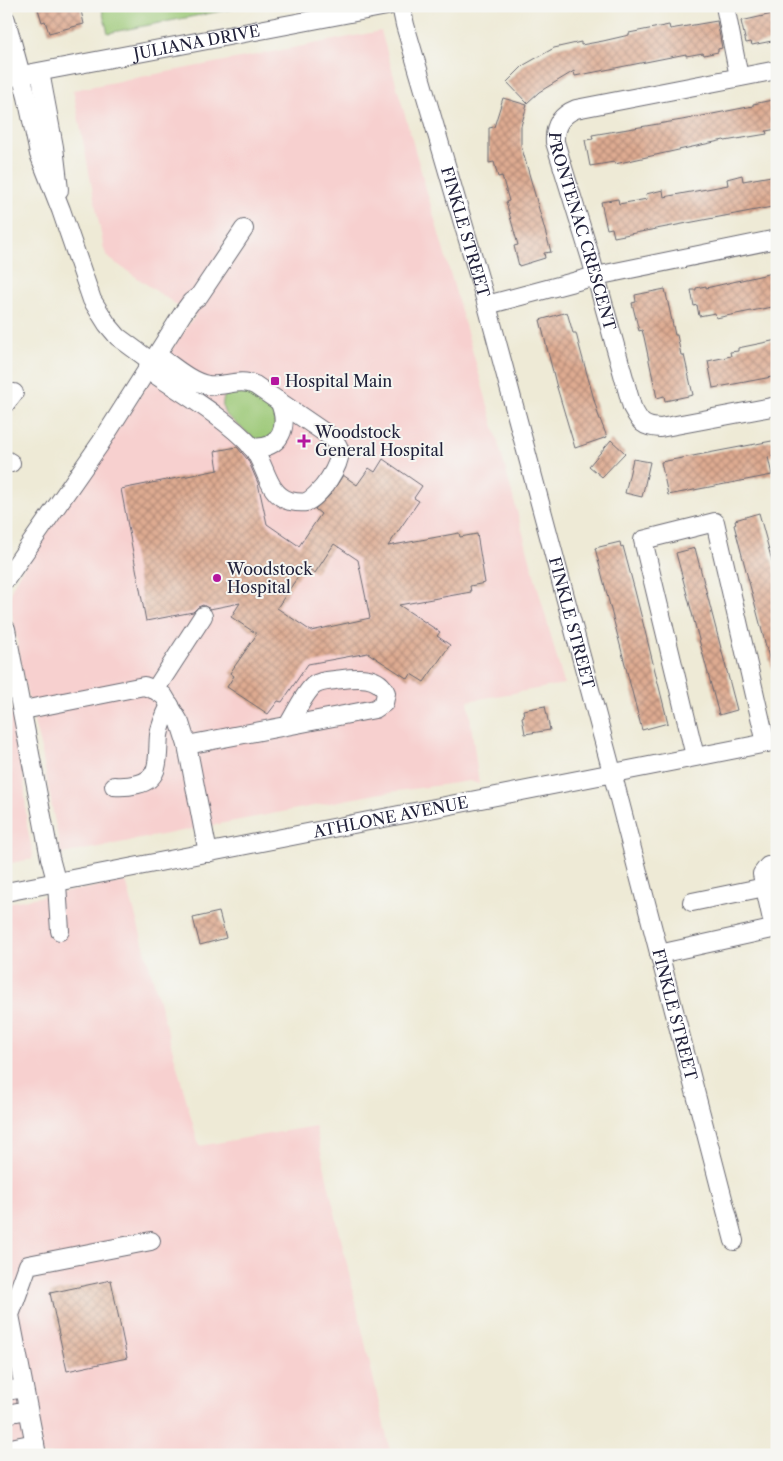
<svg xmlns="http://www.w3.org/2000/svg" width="783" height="1461" font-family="'Libre Caslon Text',serif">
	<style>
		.built { fill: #f7d0cf }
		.grass { fill: #9bc876; stroke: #5e7558 }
		.building { fill: url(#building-cross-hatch); fill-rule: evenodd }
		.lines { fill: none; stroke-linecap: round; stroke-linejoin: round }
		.minor-casing { stroke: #696871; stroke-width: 20 }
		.minor { stroke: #fff; stroke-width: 18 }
		.poi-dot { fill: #b5179e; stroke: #f6f6f2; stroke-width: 2 }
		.labels { text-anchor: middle; stroke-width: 4; stroke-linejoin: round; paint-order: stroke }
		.street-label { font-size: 16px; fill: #22223b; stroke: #f6f6f2 }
		.poi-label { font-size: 16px; fill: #22223b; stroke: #f6f6f2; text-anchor: start }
	</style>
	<defs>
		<pattern id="building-cross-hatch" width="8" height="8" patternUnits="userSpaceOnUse" patternTransform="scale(1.25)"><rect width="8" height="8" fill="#deab91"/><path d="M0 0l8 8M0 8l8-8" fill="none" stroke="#b48b78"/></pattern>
	</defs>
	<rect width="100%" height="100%" fill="#f6f6f2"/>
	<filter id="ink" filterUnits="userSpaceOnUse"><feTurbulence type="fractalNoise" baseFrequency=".02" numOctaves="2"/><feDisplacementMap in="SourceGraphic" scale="10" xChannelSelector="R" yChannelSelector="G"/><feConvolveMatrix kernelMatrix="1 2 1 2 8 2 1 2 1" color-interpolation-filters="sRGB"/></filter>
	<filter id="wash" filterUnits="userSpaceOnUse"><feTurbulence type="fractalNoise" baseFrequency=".0096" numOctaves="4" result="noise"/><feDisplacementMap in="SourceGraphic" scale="20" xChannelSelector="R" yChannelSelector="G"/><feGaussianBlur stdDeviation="1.12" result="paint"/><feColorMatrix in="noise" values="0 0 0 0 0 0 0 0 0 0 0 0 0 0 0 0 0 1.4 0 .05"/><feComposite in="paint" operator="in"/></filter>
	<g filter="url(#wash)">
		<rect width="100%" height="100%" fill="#eeead6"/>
		<path class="built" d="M381,31L489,409L564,684L468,701L479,784L470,781L376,794L62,854L60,849L41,749L26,690L10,604L11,590L19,574L190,322L196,316L175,304L107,257L104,249L73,90Z
			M6,683L23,765L27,826L33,854L32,859L6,864Z
			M126,881L199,1146L315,1126L391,1455H6V903Z"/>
		<path class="grass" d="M101,6H247L108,33Z
			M229,390H248L272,407L276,413L274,435L258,442L225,414C221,405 222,397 229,390Z"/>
		<g id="blocks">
			<path class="building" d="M37,6H80L84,24L49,33L45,21L42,22Z
				M777,13V40L752,45L751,42L746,43L741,21Z
				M717,21L722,48L718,49V52L704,55L703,53L686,56V54L575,76L574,71L539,92L527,103L507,82L524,65L554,48L581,42V45L603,41L629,35V33L669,25L670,29Z
				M503,98L527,105L521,126V145L551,252L544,253L545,258L519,266L514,246L518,245L506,202L509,201L502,176L498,177L494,162L489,163V128L494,127Z
				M777,99V129L766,131L767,134L725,141L724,140L633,160L615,164L614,162L590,166L585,140L593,139L592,135L682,120L753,106V104Z
				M742,175L743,181L777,175V206L614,237L612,228L607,229L601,202L618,199L619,204L647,199L646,194L663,190L664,197L728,185L727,179Z
				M777,272V306L716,318L715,313L699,316L697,305L694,306L691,290H696V288L706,286V288Z
				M665,289L675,335H677L681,355H684L693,395L665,401L664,396L657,398L644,337L642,330L639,331L632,303L636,302L635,295Z
				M567,312L573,333H576L579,345L598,414L607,437L575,448L556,384L540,320Z
				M777,340V376L713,388L708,361L731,356L730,352L738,351V348Z
				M611,440L625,453L602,477L589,466Z
				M777,440V455L768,457L772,475L668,495L661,462Z
				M237,447L248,460L258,483L267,524L299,546L321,514L315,509L331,494L343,475L357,485L369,468L375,472L383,459L422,486L414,498L419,501L388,546L459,533L460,537L477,534L485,583L470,586L471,592L399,605L440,632L437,636L450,645L424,682L411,674L408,679L368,653L308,664L282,702L278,701L268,714L227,687L234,676L230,673L257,634L231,617L240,603L210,609L203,605L198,607L193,612L146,621L121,489L218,470L215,451ZM334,544L358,560L370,618L311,631L277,608L305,566L315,573Z
				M633,459L650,462L642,497L625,493Z
				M759,513L777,579V673H773L734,525L736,524L735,520Z
				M620,542L621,547L623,546L635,591L668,723L642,730L595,548Z
				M695,548L737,710L719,715L676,553Z
				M545,706L550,730L525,734L522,717L524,716L523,710Z
				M219,912L226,938L200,945L193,918Z
				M111,1280L127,1358L67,1371L50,1293Z"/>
		</g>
	</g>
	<g filter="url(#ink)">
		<use href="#blocks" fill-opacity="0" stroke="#696871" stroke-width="1"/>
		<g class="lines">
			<g class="minor-casing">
				<g id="minor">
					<path id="s1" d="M401,6L405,25L487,305L612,772L734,1241"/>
					<path d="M725,6L739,77"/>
					<path d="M6,20L27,97L39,154L61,210L92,300L107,324L118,337L152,362"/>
					<path id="s2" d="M777,70L576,109C561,115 554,126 555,142L591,259L632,407C640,422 642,427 660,428L777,406"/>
					<path d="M40,72L54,147L59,190"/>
					<path id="s3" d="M6,78L387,6"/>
					<path d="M487,305L596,276L777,239"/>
					<path d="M147,369C179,391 226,418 252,447C266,464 267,495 290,501C295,502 301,503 306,502C319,497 343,464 339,449C338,444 334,441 331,437L255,385C240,378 224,387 208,385C190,382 172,365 157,355"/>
					<path d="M6,403L14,393"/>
					<path d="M251,447C281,451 290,426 279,401"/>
					<path d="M6,460L11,463"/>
					<path d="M6,579L100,444L183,313L191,302L199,296L244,229"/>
					<path d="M6,629L50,858L57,884L60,931"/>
					<path d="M155,690L203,616"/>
					<path d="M23,710L144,686L155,690L164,696L180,723L187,745L208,853"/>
					<path d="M187,745L375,709L384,703L386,693C378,673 353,678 335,680C328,681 319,681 313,686C304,694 295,714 288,725"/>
					<path d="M695,756L643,540L715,522L766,743"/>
					<path d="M114,786C123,787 130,786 138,784C162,779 157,755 159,735C161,724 165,715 170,705"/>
					<path id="s4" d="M6,892L777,741"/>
					<path d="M692,902L765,887"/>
					<path d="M774,929L762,874L768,866L777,864"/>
					<path d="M659,954L777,928"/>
					<path d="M6,1391L24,1388"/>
					<path d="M6,1414L28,1410"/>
					<path d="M6,1449L35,1443"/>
					<path d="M37,1455L10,1315L28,1265L151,1241"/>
				</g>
			</g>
			<use href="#minor" class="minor"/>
		</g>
	</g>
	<g class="poi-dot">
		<rect x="270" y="376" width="10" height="10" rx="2.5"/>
		<path d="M301.5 433.5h5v5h5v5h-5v5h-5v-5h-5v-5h5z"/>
		<circle cx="217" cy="578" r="5"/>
	</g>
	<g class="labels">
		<g class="street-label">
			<text dy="6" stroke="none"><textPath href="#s3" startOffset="194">JULIANA DRIVE</textPath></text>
			<text dy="6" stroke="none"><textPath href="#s2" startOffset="340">FRONTENAC CRESCENT</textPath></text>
			<text dy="6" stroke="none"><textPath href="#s1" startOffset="235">FINKLE STREET</textPath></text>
			<text dy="6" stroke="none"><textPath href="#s1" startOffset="640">FINKLE STREET</textPath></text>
			<text dy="6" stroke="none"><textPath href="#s4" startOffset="392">ATHLONE AVENUE</textPath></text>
			<text dy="6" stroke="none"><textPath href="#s1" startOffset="1045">FINKLE STREET</textPath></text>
		</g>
		<g class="poi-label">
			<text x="285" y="387">Hospital Main</text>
			<text x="315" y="438">Woodstock<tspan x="315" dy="18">General Hospital</tspan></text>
			<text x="227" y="575">Woodstock<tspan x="227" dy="18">Hospital</tspan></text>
		</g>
	</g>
	<rect width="783" height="1461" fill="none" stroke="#f6f6f2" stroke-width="25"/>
</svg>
